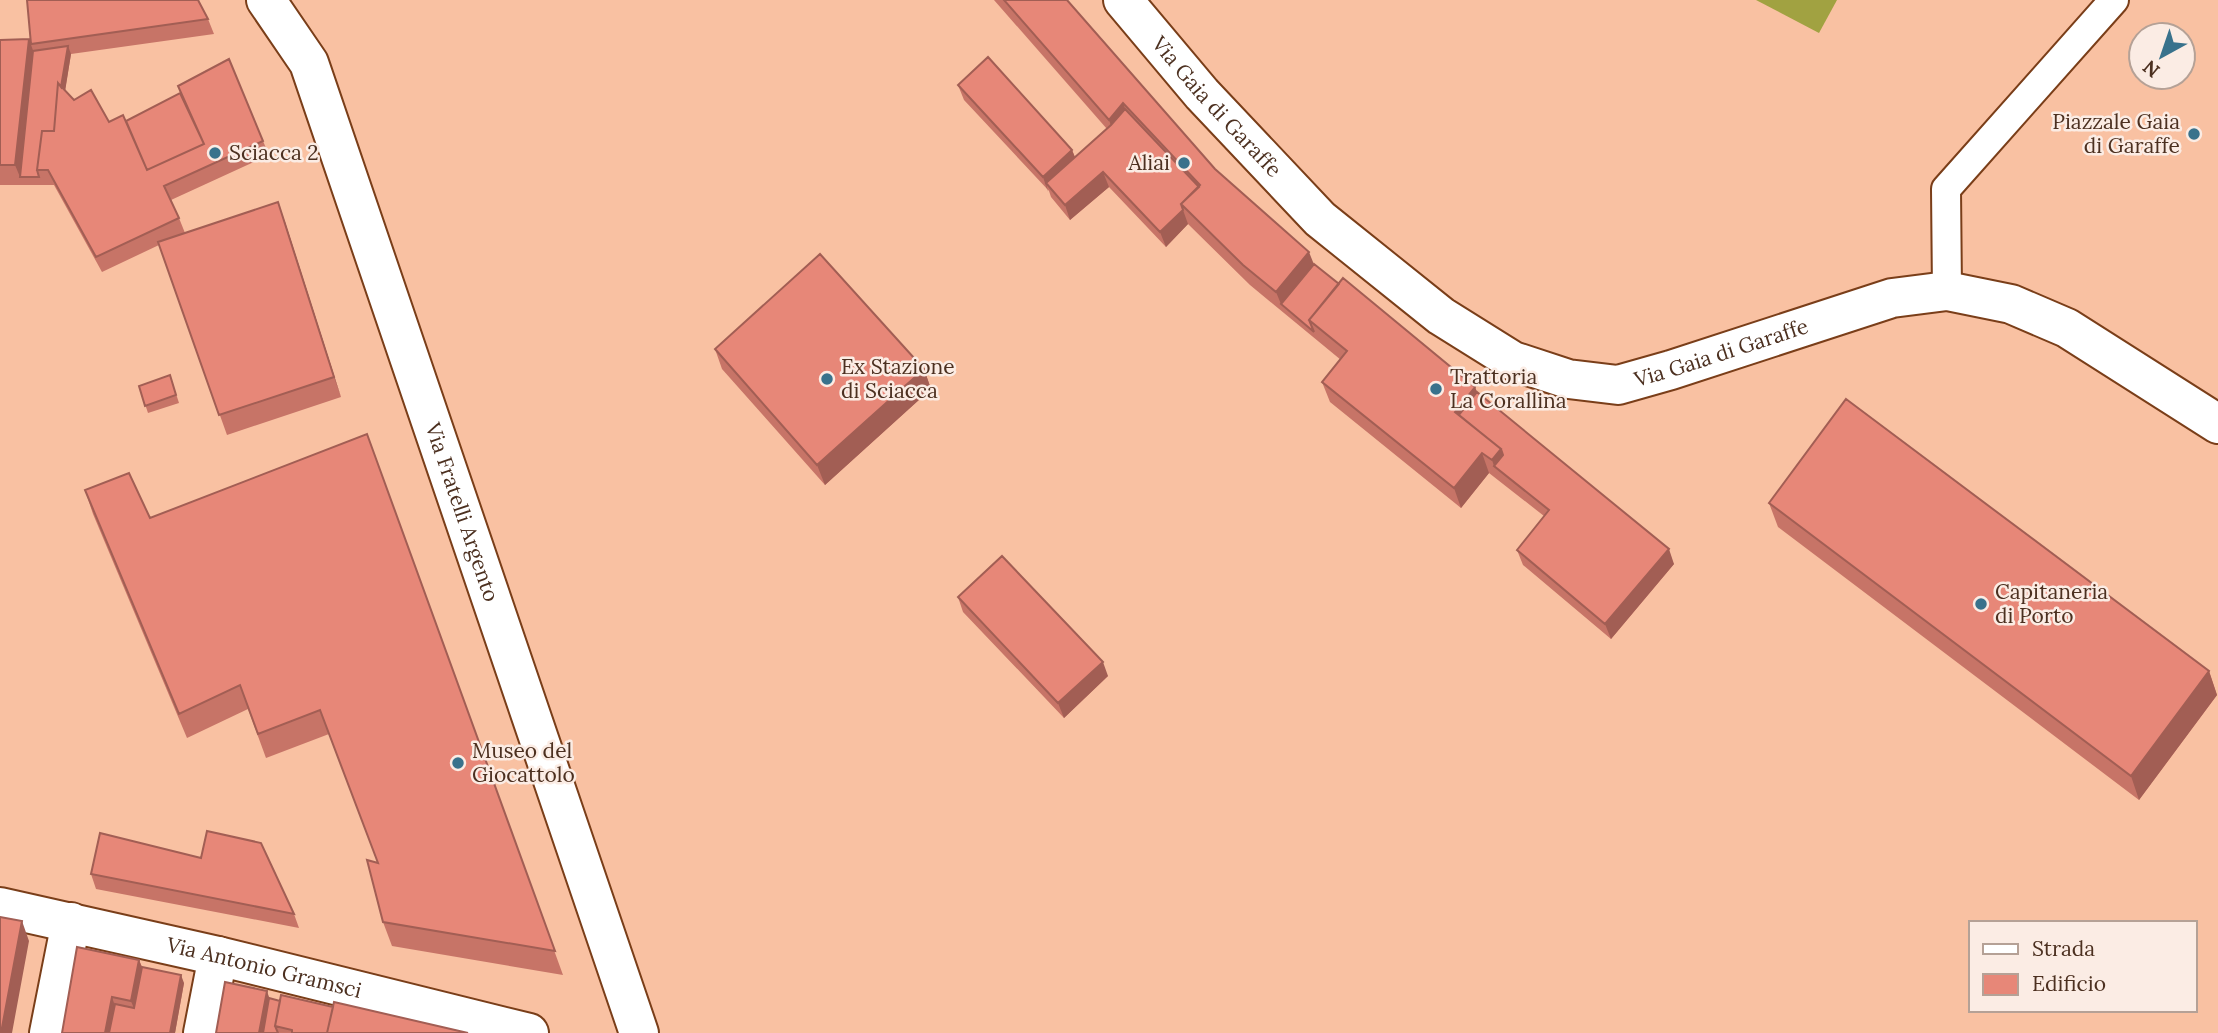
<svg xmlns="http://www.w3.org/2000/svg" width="2218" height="1033" font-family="Lora,serif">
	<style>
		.water { fill: #a1a241 }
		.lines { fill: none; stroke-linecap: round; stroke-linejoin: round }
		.lane-casing { stroke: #7a3e19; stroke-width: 32 }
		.street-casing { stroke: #7a3e19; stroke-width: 42 }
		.lane { stroke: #fff; stroke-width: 28 }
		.street { stroke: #fff; stroke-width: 38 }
		.wall { fill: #c77467 }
		.shaded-wall { fill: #a25e54 }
		.building { fill: #e78778; stroke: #a25e54; stroke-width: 2 }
		.poi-dot { fill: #39728c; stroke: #fbece4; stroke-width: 2.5 }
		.labels { text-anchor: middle; stroke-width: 5; stroke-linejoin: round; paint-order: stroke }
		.street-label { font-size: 21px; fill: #4c3020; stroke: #fbece4 }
		.poi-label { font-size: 21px; fill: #4c3020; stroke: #fbece4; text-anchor: start }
	</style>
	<rect width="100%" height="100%" fill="#f9c1a2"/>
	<path class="water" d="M1756,0H1837L1819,33Z"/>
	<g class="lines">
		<g class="lane-casing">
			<path id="lane" d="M1947,291L1946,189L2114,0"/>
		</g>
		<g class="street-casing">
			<g id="street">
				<path id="s1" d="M266,0L309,63L639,1033"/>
				<path id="s2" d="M1123,0L1202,94L1320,219L1441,316L1513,361L1568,379L1618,385L1671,370L1892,298L1947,291L2011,304L2067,328L2218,424"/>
				<path id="s3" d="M0,907L218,956L529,1033"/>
				<path d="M49,1033L71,922"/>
				<path d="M203,1033L218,956"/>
			</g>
		</g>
		<use href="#lane" class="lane"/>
		<use href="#street" class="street"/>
	</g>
	<path class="wall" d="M994,0H1067L1215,169L1314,265L1475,387L1477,392L1674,564L1611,639L1523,565L1517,550L1544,516L1489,473L1461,508L1330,402L1322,382L1341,360L1250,285L1188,224L1166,247L1109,187L1070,220L1051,197L1049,191L964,100L958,85L1072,150L1075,157L1107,129Z
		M208,19L214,34L71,54L65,90L74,100L109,122L126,121L180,93L178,86L263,141L269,155L171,200L179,218L185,233L285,222L341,397L227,435L159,245L102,272L54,185H0V40L29,39L31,44Z
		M715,349L924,369L931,389L825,485L722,369Z
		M170,375L179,403L148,413L139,386Z
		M367,434L563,975L392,946L383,922L378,863L329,734L266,758L248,709L187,738L93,514L85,490L150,518Z
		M1769,503L2209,671L2217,695L2139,800L1778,527Z
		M958,597L1108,676L1064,718L963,612Z
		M91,874L294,914L299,928L96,889Z
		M139,960L142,967L184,983L175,1033H62Z
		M269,998L280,1001L333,1007L468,1033H216Z"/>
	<path class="shaded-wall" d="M29,39L36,59L20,177L15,165Z
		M68,46L71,54L64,98L61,90Z
		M1123,103L1131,124L1116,140L1109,120Z
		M1072,150L1078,165L1046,183L1048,192L1043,177Z
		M1103,172L1109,187L1070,220L1065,205Z
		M278,202L285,222L341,397L334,377Z
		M1183,210L1188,224L1166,247L1160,232Z
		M1309,252L1317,272L1281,304L1276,292Z
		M924,369L931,389L825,485L817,465Z
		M1475,387L1483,407L1467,426L1455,412Z
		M1501,449L1508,470L1494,466L1492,460Z
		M1482,453L1489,473L1461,508L1454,488Z
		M1669,549L1674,564L1611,639L1605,624Z
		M1103,662L1108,676L1064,718L1058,703Z
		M2209,671L2217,695L2139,800L2131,776Z
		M22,921L29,941L12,1033H1Z
		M139,960L145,975L137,1016L131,1001Z
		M181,975L184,983L175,1033H170Z
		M267,991L272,1006L267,1033H259Z
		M112,997L117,1012L113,1033H105Z"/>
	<path class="building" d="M27,0H198L208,19L31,44Z
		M1004,0H1067L1215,169L1309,252L1276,292L1243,265L1181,204L1200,185L1123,103L1109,120Z
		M29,39L15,165H0V40Z
		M68,46L61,87L58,83L54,131H42L37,170L39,177H20L33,51Z
		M988,57L1072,150L1043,177L958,85Z
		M229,59L263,141L164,186L179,218L96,257L48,170H37L42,131H54L58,83L74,100L91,90L109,122L123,115L147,170L204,144L178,86Z
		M180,93L204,144L147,170L126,121Z
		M1125,109L1199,187L1181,204L1183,210L1160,232L1103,172L1065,205L1046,183L1111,125Z
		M278,202L334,377L219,415L158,242Z
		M820,254L924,369L817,465L715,349Z
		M1314,264L1339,284L1309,320L1314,332L1281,304Z
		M1343,278L1475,387L1455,412L1501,449L1492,460L1482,453L1454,488L1322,382L1347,351L1309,320Z
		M170,375L176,395L145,406L139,386Z
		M1477,392L1669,549L1605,624L1517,550L1549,510L1494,466L1503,455L1501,449L1459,415Z
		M1846,399L2209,671L2131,776L1769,503Z
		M367,434L555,951L383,922L367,860L378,863L320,710L258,734L240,685L179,714L85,490L129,473L150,518Z
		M1002,556L1103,662L1058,703L958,597Z
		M207,831L261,843L294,914L91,874L100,833L201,858Z
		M0,917L22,921L1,1033H0Z
		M77,947L139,960L131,1001L112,997L105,1033H62Z
		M142,967L181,975L170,1033H109L115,1004L134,1008Z
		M225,982L267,991L259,1033H216Z
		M281,995L333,1007L327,1033H292V1030L275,1026Z
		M269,998L280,1001L275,1026L278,1033H263Z
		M334,1002L468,1033H327Z"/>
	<g class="poi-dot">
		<circle cx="2194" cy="134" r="7"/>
		<circle cx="215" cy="153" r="7"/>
		<circle cx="1184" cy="163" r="7"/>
		<circle cx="827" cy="379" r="7"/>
		<circle cx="1436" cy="389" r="7"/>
		<circle cx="1981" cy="604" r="7"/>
		<circle cx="458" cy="763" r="7"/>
	</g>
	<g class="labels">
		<g class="street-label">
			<text dy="7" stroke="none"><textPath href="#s2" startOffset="142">Via Gaia di Garaffe</textPath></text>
			<text dy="7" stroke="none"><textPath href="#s2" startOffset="751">Via Gaia di Garaffe</textPath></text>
			<text dy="7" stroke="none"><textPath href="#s1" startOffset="551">Via Fratelli Argento</textPath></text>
			<text dy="7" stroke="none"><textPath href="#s3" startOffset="271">Via Antonio Gramsci</textPath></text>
		</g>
		<g class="poi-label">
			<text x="2180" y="129" text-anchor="end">Piazzale Gaia<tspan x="2180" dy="24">di Garaffe</tspan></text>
			<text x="229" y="160">Sciacca 2</text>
			<text x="1170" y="170" text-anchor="end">Aliai</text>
			<text x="841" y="374">Ex Stazione<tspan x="841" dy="24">di Sciacca</tspan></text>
			<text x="1450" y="384">Trattoria<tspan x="1450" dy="24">La Corallina</tspan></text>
			<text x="1995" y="599">Capitaneria<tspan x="1995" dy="24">di Porto</tspan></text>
			<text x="472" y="758">Museo del<tspan x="472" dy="24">Giocattolo</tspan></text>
		</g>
	</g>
	<rect x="1969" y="921" width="228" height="91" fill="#fbece4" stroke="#b5a196" stroke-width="2"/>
	<rect x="1983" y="944" width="35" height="10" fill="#ffffff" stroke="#b5a196" stroke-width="2"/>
	<text x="2032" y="956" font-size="21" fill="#4c3020">Strada</text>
	<rect x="1983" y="974" width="35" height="21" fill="#e78778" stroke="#b5a196" stroke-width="2"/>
	<text x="2032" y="991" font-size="21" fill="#4c3020">Edificio</text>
	<g transform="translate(2162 56) rotate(220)"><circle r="33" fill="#fbece4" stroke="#b5a196" stroke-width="2"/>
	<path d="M0-5L12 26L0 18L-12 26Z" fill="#39728c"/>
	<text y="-10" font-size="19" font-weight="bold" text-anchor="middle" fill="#4c3020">N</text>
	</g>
</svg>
